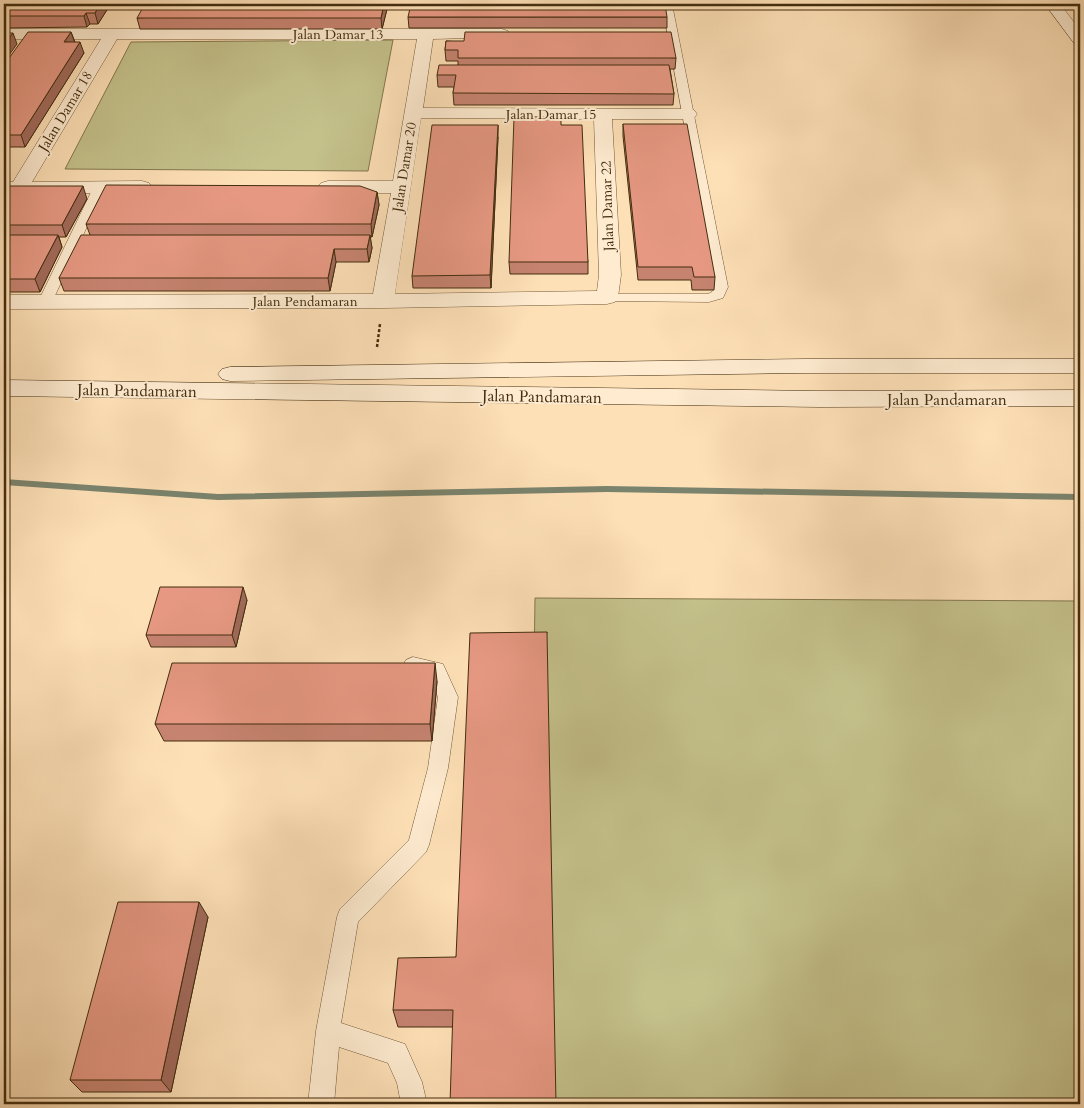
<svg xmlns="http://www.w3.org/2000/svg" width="1084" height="1108" font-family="Cardo,serif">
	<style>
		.green { fill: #c4c18b; stroke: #83774d }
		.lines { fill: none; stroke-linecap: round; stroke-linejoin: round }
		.stream { fill: #7a836d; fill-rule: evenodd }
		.lane-casing { stroke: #715a39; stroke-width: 1 }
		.street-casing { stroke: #715a39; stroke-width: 1 }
		.secondary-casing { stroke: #422d0f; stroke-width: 1 }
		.path { stroke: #422d0f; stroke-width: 2.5; stroke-dasharray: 3 2; stroke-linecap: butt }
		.lane { fill: #feebd0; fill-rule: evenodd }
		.street { fill: #feebd0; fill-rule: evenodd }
		.secondary { fill: #feebd0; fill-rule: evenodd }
		.wall { fill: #c68370; stroke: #422d0f }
		.shaded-wall { fill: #a16a5b; stroke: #422d0f }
		.building { fill: #e69882; stroke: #422d0f }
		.labels { text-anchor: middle; stroke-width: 4; stroke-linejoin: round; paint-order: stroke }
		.far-street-label { font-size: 14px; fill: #422d0f; stroke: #feebd0 }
		.street-label { font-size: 16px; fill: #422d0f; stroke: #feebd0 }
	</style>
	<rect width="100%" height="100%" fill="#fee0b7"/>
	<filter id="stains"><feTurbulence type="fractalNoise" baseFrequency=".004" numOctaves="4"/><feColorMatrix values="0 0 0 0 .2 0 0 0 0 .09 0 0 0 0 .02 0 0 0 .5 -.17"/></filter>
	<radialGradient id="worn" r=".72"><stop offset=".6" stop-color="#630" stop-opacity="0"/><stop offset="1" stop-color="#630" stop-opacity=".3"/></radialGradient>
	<path class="green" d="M393,40L368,171L65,169L131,42Z
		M535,598L1080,601V1104H528Z"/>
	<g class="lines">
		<path class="stream" d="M4,479L218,494L607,486L1080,494V500L607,492L218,500L4,485Z"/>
		<g class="lane-casing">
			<path id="lane" d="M662,4H672L728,287L723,298L709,302L607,301L602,300L600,297L602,294H708L712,292L714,287Z
				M99,184L105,188L52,302L50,305H40L38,302L93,188Z
				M413,657L443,664L458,697L448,768L429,845L426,852L358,922L341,1023L405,1044L422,1082L427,1104H401L397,1083L388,1063L339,1047L334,1104H308L316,1031L337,917L340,909L409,840L428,768L438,697L429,676L406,670L403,665L406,660Z"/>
		</g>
		<g class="street-casing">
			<path id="street" d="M1045,4H1060L1080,30V45L1074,43Z
				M4,29H502L508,31L510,34L508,37L433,39L423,108L688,109L694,110L697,114L694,118L688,119H612L621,275L618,297L615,302L607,304L383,308L4,309V295L373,294L391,193H328L321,191L318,187L321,183L328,181H393L417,39H117L32,182L142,181L149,183L152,187L149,191L142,193L4,194V182H13L101,39H4ZM421,118L594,119L599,275L597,291L395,294Z"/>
		</g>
		<g class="secondary-casing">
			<path id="secondary" d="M806,359H1080V373H806L230,381L222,379L218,374L222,369L230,367Z
				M4,380L820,391L1080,390V406L820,407L4,396Z"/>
		</g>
		<path class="path" d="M377,347L380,324"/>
		<use href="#lane" class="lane"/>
		<use href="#street" class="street"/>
		<use href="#secondary" class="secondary"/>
	</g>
	<path class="wall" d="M4,4H109L110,5L98,24H90L87,27L4,28Z
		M388,5L382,29H140L137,18Z
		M408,17H667V28H409Z
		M71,32L75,42L84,53L25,147H4V65Z
		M446,41L676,58L675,69H670L674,94L673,105H454L453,93L454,87H438L437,75L458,65V61H446L445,50Z
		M623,124L715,277L714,290H692L691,280H638L623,136Z
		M561,125L588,262V274H510L509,262Z
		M498,137L491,288H413L412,276Z
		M4,186L87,199L66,237H59L62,247L40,292H4Z
		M377,192L379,205L372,237H370L372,248L369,262H336L330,291H64L59,278L90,235L86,224Z
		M247,600L236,647H151L146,635Z
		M547,632L453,1027H398L393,1010L456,957Z
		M437,681L432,741H164L155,724Z
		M208,917L171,1092H82L70,1080Z"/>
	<path class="shaded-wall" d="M100,4H109L110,5L98,24L95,13Z
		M384,4H388V5L382,29L381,18Z
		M86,13L90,24L87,27L84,16Z
		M71,32L75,43L64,42Z
		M13,33L17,44L4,62V45Z
		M80,42L84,53L25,147L21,135Z
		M498,125V137L491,288L490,275Z
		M83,186L87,199L66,237L62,225Z
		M377,192L379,205L372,237L371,224Z
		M58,235L62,247L40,292L35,279Z
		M370,235L372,248L369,262L367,249Z
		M334,249L336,262L330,291L328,278Z
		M243,587L247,600L236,647L232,635Z
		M435,663L437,681L432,741L430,724Z
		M199,902L208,917L171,1092L161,1080Z"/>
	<path class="building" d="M4,4H100L95,13H86L84,16H4Z
		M145,4H384L381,18H137Z
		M411,4H665L667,17H408Z
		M28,32H71L64,42H80L21,135H4V65Z
		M465,32H671L676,58H458V50H445L446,41H464Z
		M4,33H13L4,45Z
		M439,65H669L674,94L453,93L456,75H437Z
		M514,117H561V125H582L588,262H509Z
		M623,124H687L715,277H694L692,267H638Z
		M432,125H498L490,275L412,276Z
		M106,185L360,186L377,192L371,224H86Z
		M4,186H83L62,225H4Z
		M4,235H58L35,279H4Z
		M81,235H370L367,249H334L328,278H59Z
		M160,587H243L232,635H146Z
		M547,632L556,1104H450L453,1010H393L398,958L456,957L470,633Z
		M172,663H435L430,724H155Z
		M118,902H199L161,1080H70Z"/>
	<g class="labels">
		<g class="far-street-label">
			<text x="338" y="39">Jalan Damar 13</text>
			<text transform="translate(65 111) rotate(-59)" y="5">Jalan Damar 18</text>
			<text x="551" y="119">Jalan Damar 15</text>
			<text transform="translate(404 167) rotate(-81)" y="5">Jalan Damar 20</text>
			<text transform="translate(607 206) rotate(-92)" y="5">Jalan Damar 22</text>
			<text x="305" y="306">Jalan Pendamaran</text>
		</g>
		<g class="street-label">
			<text transform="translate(137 390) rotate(1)" y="6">Jalan Pandamaran</text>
			<text transform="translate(542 396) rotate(1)" y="6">Jalan Pandamaran</text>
			<text x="947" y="405">Jalan Pandamaran</text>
		</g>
	</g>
	<rect width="1084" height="1108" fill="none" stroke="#fee0b7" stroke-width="20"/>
	<rect x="5" y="5" width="1074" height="1098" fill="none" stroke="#422d0f" stroke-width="2.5"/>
	<rect x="10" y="10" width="1064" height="1088" fill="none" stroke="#422d0f"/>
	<rect width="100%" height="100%" filter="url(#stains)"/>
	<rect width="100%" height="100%" fill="url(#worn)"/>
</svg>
